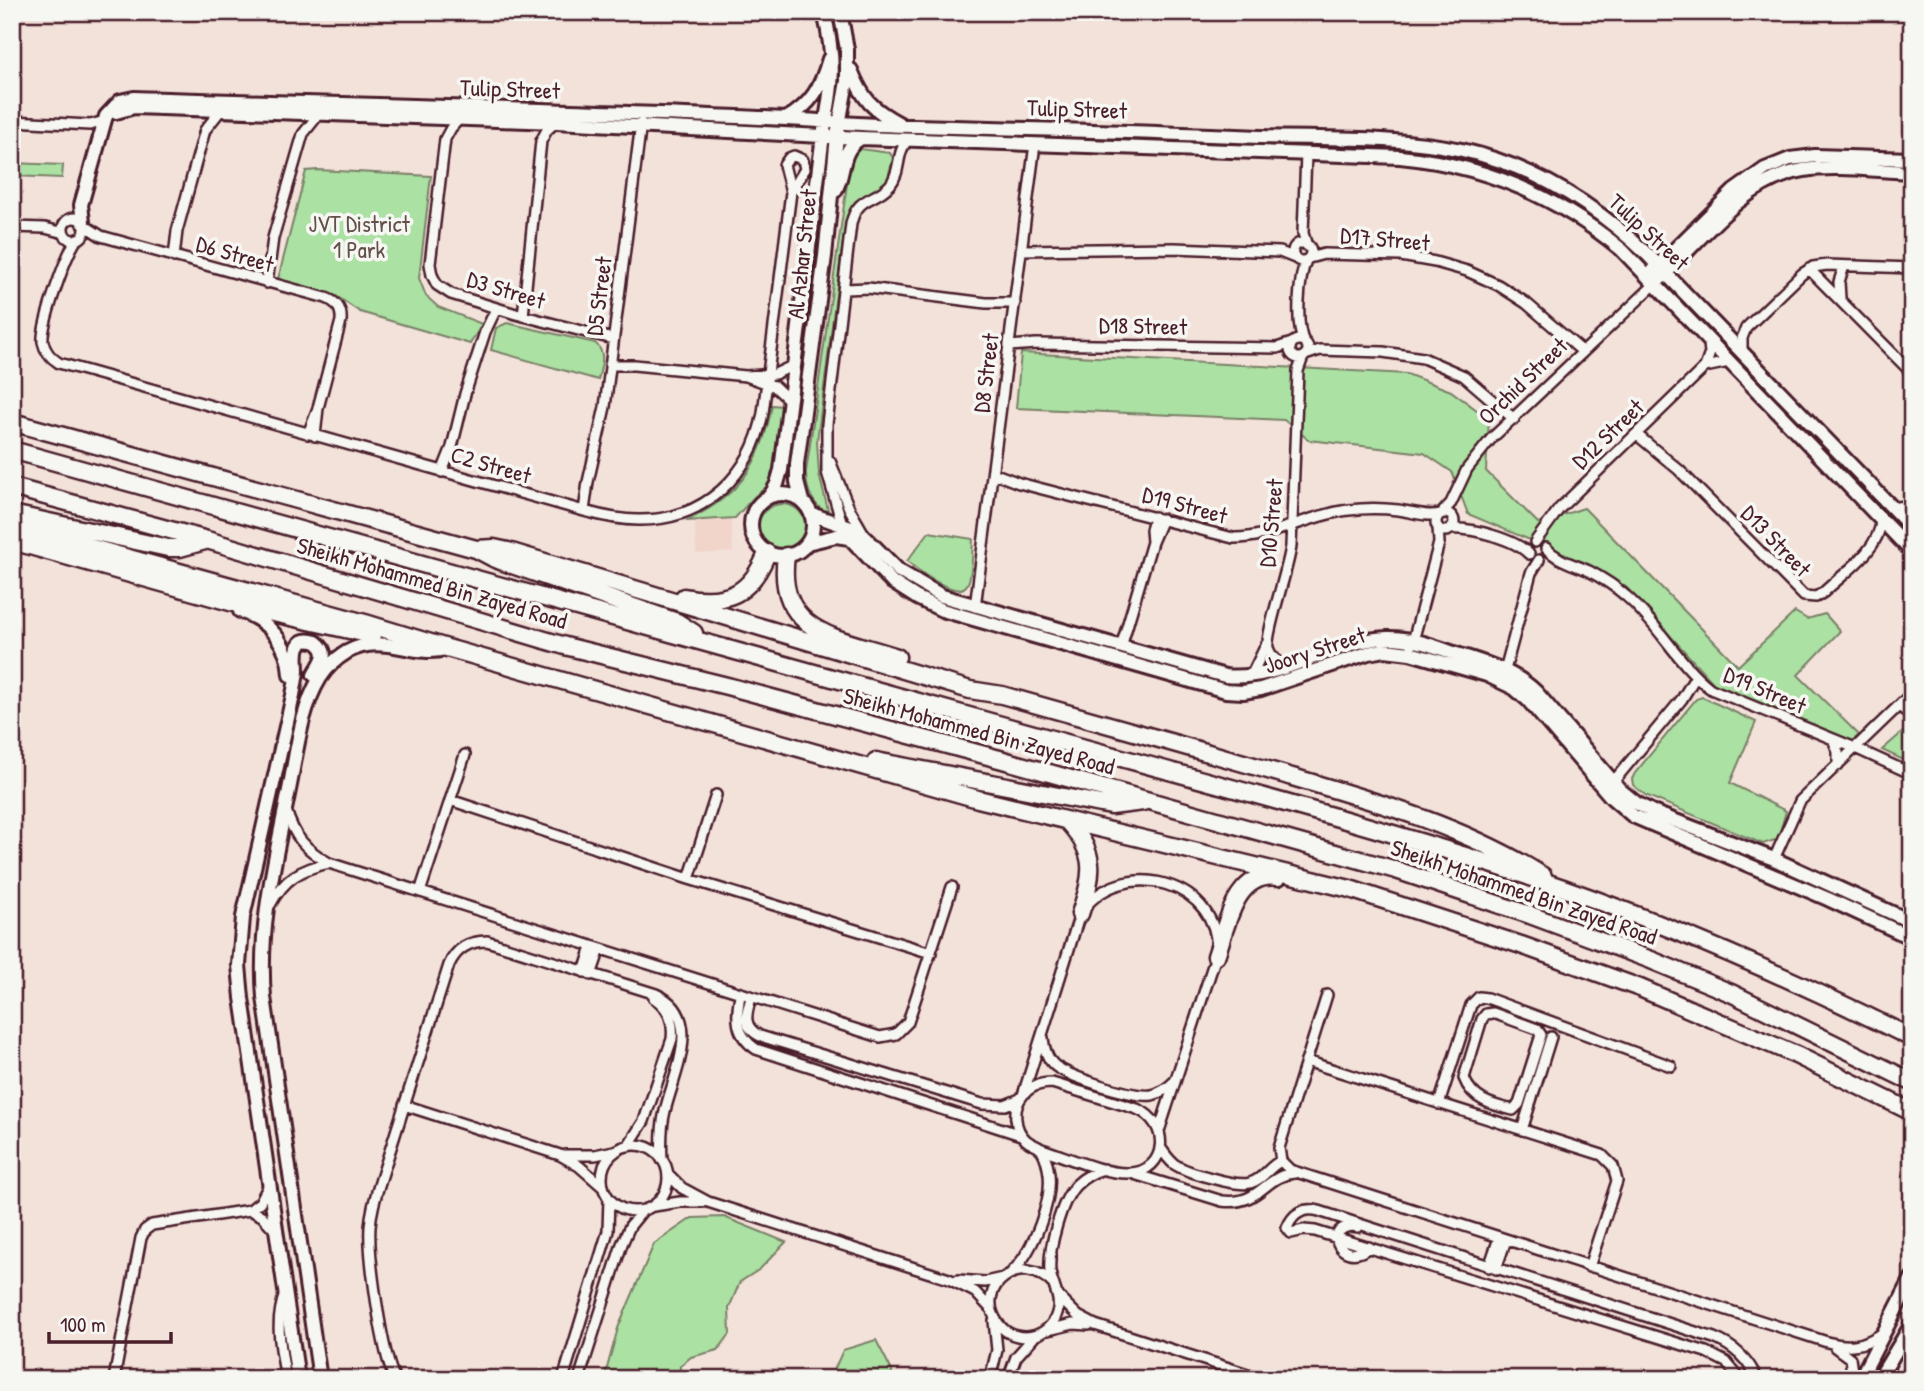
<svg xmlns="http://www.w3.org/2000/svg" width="1924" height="1391" font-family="'Patrick Hand',sans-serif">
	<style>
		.built { fill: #f1d4ca }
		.green { fill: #abe1a3; stroke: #7a8067; stroke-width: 2 }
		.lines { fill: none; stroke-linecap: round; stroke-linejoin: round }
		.street-casing { stroke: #4a1f2b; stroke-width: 14 }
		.secondary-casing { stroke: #4a1f2b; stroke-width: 18 }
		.highway-casing { stroke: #4a1f2b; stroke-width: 21 }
		.street { stroke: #f6f6f2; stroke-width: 9 }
		.secondary { stroke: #f6f6f2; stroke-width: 12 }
		.highway { stroke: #f6f6f2; stroke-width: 16 }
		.labels { text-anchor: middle; stroke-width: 7; stroke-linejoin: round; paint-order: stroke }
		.street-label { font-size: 23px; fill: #4a1f2b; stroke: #f6f6f2 }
		.park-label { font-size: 23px; fill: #625049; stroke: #f6f6f2 }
	</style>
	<rect width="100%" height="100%" fill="#f3e2da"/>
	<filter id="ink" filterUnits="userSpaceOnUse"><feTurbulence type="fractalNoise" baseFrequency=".0143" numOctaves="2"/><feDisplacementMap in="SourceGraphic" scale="14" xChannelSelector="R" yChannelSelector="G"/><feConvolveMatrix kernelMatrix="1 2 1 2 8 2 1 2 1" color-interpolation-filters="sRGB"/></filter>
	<g filter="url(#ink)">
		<path class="built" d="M731,520L733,552L696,554L695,521Z"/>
		<path class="green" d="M860,149L890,153L893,158L887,181C868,202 854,191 845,226L817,441L819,474L829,514C813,506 806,490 806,472L850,163L854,154Z
			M12,163L63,165L62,178L12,176Z
			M318,170L431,176L419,278L426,296L438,307L482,324L470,344L360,312L336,296L278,279L306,171Z
			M817,234L820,258L793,469H787Z
			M507,323L595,343C607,353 601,366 598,380L491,350L496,328Z
			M1021,353L1407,374L1451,391L1489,419L1486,471L1538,523L1584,508L1738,666L1795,612L1807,619L1825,614L1840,631L1798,675L1859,735L1851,742L1716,686L1626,587L1587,564L1468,514L1452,472L1424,453L1309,440L1284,420L1016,408Z
			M772,405L782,406V432L769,485L754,497L735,518L686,521C741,495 761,464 772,405Z
			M758 528a24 24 0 1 1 48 0a24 24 0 1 1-48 0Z
			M929,532L973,539C972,552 973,571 968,583C959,603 916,569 907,561Z
			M1702,697L1756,722L1730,783L1786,811L1778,839L1763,844L1645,795L1633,785L1632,779L1635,773L1696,699Z
			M1906,729L1912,735V764L1882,750Z
			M724,1217L786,1242L760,1269L740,1282L729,1308L730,1334L718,1350L691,1357L680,1366L679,1379H604L618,1328L654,1244L692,1218Z
			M876,1340L892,1371L891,1379H830L843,1350Z"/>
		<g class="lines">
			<g class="street-casing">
				<path id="street" d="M460,118L451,128L445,139L430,264L432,275L437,285L451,294L516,314L613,339
					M12,121L90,125L105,121
					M1306,154L1303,233L1307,246
					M794,156L803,160L805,169L791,192L784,165L789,158Z
					M63 229a11 11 0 1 1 22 0a11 11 0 1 1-22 0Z
					M84,225L101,236L326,298C337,302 342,310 341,321L318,408L315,436
					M12,227L45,228L64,233
					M77,239C66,254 41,325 43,342C45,352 51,358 59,363L584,511C602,516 620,520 638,520C704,521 751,476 763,413L791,192
					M1293 252a9 9 0 1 1 18 0a9 9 0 1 1-18 0Z
					M1021,250L1174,248L1280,252L1295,258
					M174,257L177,231L205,130L221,110
					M1309,258L1324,254L1401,256L1435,262L1467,271L1498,285L1526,303L1583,352
					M1809,269L1912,373
					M267,283L273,238L303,134L319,114
					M845,289L868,288L986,303H1015
					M1840,298L1839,282L1844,266
					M523,316L541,141L547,130L556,122
					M1290 349a9 9 0 1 1 18 0a9 9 0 1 1-18 0Z
					M1304,342C1295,325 1299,278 1306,260
					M1009,346L1036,344L1277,348L1292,343
					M1742,353V338L1746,328L1802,274L1813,267L1827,265L1912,268
					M1305,355L1320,350L1383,352L1423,358L1464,376L1514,419
					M610,365H634L746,376L774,386L790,401
					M1705,367L1729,362
					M746,376L775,374L794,365
					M308,434L318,409
					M1636,434L1679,470L1804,596L1816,597L1824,592C1844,573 1880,550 1881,520
					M830,461L849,508L864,534
					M442,472L452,447L465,394L485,332L496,309
					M993,473L1019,483L1233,538C1270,539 1311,514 1349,510C1365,508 1382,508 1398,510C1413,512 1425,517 1441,514
					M1891,508L1912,505
					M584,511L588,482L605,407L641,123
					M1442,513L1451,503L1467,469L1491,439L1655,284
					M1436 522a9 9 0 1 1 18 0a9 9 0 1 1-18 0Z
					M842,524L827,472V424L851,224C857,196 874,202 890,185C902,171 895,152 909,139
					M1450,529C1470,527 1515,539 1529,554
					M1152,542L1162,519
					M1535,542L1559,509L1705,367L1710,353L1709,343
					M1546,548C1558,561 1574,564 1589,571C1602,578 1615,586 1626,596C1658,623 1678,664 1711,689L1855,748L1912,774
					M975,607L1035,144
					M1412,645L1439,543L1438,527
					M1121,647L1152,542L1151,530L1154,517
					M1287,666C1278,663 1271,657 1268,648C1265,634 1289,567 1291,546L1298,371L1303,357
					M1505,670L1531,573L1539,560
					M1251,676L1267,643
					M1899,706L1912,716
					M1833,739L1838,752V765
					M1613,782L1682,699L1696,676
					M450,800L689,879L931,953
					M286,810C294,837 305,849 329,863L880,1037L896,1034L908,1022L952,887
					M1774,859L1800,801L1912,693
					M689,879L716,795
					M420,892L465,755
					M270,905C284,879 300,869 329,863
					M584,972L592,947
					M591,975L600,949
					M740,995C736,1017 735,1035 756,1049L1021,1135
					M1327,995L1279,1148L1281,1161L1290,1170L1827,1342C1850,1348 1863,1346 1883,1333
					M751,998C746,1014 742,1027 760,1036L982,1104L1005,1105L1020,1099
					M1493,1013L1537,1029L1541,1035L1519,1104L1513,1110C1492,1105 1472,1100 1464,1078L1482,1019L1486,1014Z
					M1043,1038C1044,1048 1046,1057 1053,1064C1065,1076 1134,1098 1152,1095C1161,1093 1168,1088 1175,1081
					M1306,1061L1602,1155L1613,1166L1617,1181L1589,1267
					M1023,1095L1080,914C1119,853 1225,882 1216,956L1159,1131
					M1439,1104L1471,1005L1479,997L1487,998L1671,1066
					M404,1105L560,1155L579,1166L603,1187
					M1522,1130L1551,1037
					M602 1178a33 33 0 1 1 66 0a33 33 0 1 1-66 0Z
					M628,1146L644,1121L672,1039C674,1021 669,1008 654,998
					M1160,1147C1164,1153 1168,1159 1174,1164C1186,1172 1236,1187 1250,1183C1263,1180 1269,1166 1281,1161
					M565,1155H595L614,1151
					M668,1174L682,1188L708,1202L949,1279L975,1292L992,1310
					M1134,1174L1222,1201C1261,1206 1264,1175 1295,1173
					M654,1206L680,1202H703
					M250,1210L262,1216L275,1230
					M1358,1227C1348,1225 1340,1227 1336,1237C1340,1255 1356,1258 1369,1247
					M1489,1267L1499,1238
					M1496,1269L1506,1240
					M1011,1273C1033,1252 1055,1198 1048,1168C1047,1162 1044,1153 1040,1148C1036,1145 1030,1144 1026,1140C1014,1129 1012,1108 1023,1095C1030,1086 1040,1083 1052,1083L1137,1109C1171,1123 1168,1172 1129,1173C1103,1174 1065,1156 1039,1148
					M958,1280L985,1282L1003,1278
					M1054,1285C1023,1250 972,1286 998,1323C1014,1346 1050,1339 1057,1313C1062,1298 1052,1286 1050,1271C1048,1249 1061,1201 1076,1185C1084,1177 1093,1172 1104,1169
					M285,1294C274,1322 281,1350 286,1379
					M1059,1297L1078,1316L1095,1325L1263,1379
					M1048,1330L1073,1324L1089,1325
					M1835,1347L1850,1358L1853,1379
					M114,1379L141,1238L145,1230L152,1225L250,1210L260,1202L269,1185
					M395,1379C382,1355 368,1255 370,1227C371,1211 376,1194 381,1179L449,965C456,949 469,941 487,941L656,994C705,1016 674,1073 665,1111C661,1127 661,1143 662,1160
					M563,1379L608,1231L609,1198
					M579,1379L622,1244L630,1226L643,1210
					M990,1379L997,1350L994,1321
					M1008,1379L1016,1357L1034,1337
					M1740,1379L1726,1362L1706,1352L1315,1231L1304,1230L1291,1233L1287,1228C1293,1213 1304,1207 1319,1211L1714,1338C1734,1346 1748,1359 1757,1379"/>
			</g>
			<g class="secondary-casing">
				<path id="secondary" d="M851,70C863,100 872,109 900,124
					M116,112L134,107L556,122L861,138L1400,157C1484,165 1557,196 1622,250L1912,552
					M786,119C812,104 821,87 829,59
					M835,191C846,172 839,151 861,138
					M83,222L81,205L106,116L120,101L134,98C351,105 569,109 786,119C828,121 869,126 911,126C1027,129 1144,132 1260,137C1327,139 1397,136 1462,150C1534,166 1596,205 1649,256L1912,528
					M1653,271L1734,191L1765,169L1790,159L1815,156L1912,159
					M1660,279C1702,239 1743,180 1804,170C1838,165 1877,171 1912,172
					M751 525a31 31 0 1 1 62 0a31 31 0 1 1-62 0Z
					M770,496L777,484L781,470L823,135C833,85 836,63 824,12
					M802,501L797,482V464L825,256L837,136L847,81V49L840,12
					M811,514L859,531L899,571L942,596L1225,676C1281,682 1331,640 1387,638C1412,637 1436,647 1460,655C1488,664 1514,671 1536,692L1620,790L1636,803L1655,813L1774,859L1912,922
					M807,543L836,536L850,538L892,582L917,598L942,610L1226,691L1243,692L1261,689L1368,653L1385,650L1410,653L1487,675L1514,688L1528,700L1612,798L1633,816L1828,899L1912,938
					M240,611C269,621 289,644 290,675
					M298,1379L242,998L239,965L243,917L292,700C294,690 296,681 297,671C297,656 292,635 316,642C331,653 321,662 314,675
					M320,1379L264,997C258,925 276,856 290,785C297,750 301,709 320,678C327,667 337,658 347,652C383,632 412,658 446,649
					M1860,1379L1912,1278
					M1879,1379L1912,1324"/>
			</g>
			<g class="highway-casing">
				<path id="highway" d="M12,422L476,549L495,559L677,622L694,633
					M12,450C344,541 675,633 1005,726C1191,778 1380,825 1563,888C1682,930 1799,982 1912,1038
					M12,487L207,540L565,646L727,686L1003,760L1396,870L1530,915L1651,960L1731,993L1912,1082
					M12,514L168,548H180L205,541
					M12,526L365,623L447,648L978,799L1350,889L1521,945L1640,988L1796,1055L1912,1112
					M12,541L255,609L372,635
					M476,549L494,548L508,551L970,690L1002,695C1095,721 1189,747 1282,774C1371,800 1464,826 1543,876
					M786,556C775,634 840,638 897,657
					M684,597C727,605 751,594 767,553
					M876,761L1111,806L1143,802
					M1068,822C1098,855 1093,874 1080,914
					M1216,956C1227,926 1235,870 1278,877"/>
			</g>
			<use href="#street" class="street"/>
			<use href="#secondary" class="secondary"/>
			<use href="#highway" class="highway"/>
		</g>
	</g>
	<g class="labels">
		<g class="street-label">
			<text transform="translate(510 89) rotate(2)" y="8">Tulip Street</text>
			<text transform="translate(1077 109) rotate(2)" y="8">Tulip Street</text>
			<text transform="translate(1649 232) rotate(43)" y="8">Tulip Street</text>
			<text transform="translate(1385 239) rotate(5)" y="8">D17 Street</text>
			<text transform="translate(235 254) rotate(16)" y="8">D6 Street</text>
			<text transform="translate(802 254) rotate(-84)" y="8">Al Azhar Street</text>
			<text transform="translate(506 290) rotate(17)" y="8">D3 Street</text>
			<text transform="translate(599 296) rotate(-83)" y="8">D5 Street</text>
			<text transform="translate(1143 326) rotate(1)" y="8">D18 Street</text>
			<text transform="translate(986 373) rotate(-83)" y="8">D8 Street</text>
			<text transform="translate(1523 381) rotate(-44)" y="8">Orchid Street</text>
			<text transform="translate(1608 434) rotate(-44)" y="8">D12 Street</text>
			<text transform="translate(491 465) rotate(16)" y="8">C2 Street</text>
			<text transform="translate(1185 505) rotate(15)" y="8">D19 Street</text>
			<text transform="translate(1271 523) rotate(-85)" y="8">D10 Street</text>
			<text transform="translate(1776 541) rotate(46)" y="8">D13 Street</text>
			<text transform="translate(432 583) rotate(16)" y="8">Sheikh Mohammed Bin Zayed Road</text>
			<text transform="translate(1315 650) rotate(-18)" y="8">Joory Street</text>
			<text transform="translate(1765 690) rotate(23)" y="8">D19 Street</text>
			<text transform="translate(979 731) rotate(15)" y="8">Sheikh Mohammed Bin Zayed Road</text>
			<text transform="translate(1524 892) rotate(19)" y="8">Sheikh Mohammed Bin Zayed Road</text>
		</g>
		<g class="park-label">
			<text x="359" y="232">JVT District<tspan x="359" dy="26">1 Park</tspan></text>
		</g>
	</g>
	<rect width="1924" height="1391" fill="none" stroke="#f6f6f2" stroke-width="42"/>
	<rect x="21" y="21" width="1882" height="1349" fill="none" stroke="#4a1f2b" stroke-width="2.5" filter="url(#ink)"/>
	<path d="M49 1332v10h122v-10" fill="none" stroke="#4a1f2b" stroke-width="3.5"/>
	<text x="60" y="1332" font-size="21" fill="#4a1f2b" stroke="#f6f6f2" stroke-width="5" paint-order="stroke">100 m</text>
</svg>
